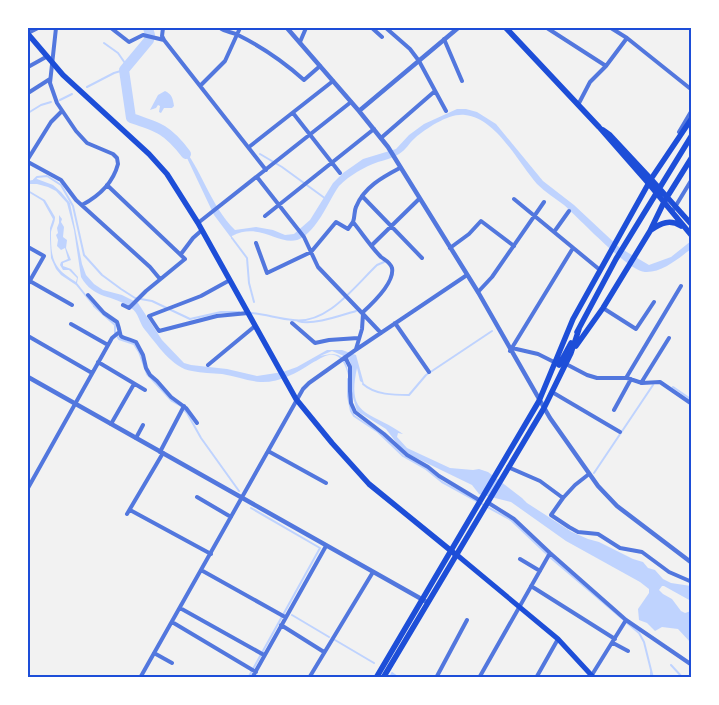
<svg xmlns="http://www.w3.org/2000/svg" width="719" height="705" font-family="Quicksand,sans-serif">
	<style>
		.water { fill: #bfd3fe }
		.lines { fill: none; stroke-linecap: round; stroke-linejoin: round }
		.stream { stroke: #bfd3fe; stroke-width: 2 }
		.river { stroke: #bfd3fe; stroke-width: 10 }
		.minor { stroke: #5277de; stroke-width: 4 }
		.tertiary { stroke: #5277de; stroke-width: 4.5 }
		.secondary { stroke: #1d4ed8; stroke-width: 5 }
		.primary { stroke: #1d4ed8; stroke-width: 5.5 }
		.trunk { stroke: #1d4ed8; stroke-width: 5.5 }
		.rail { stroke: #7290e2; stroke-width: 2 }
		.neatline { fill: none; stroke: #1d4ed8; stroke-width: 2 }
	</style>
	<rect width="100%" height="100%" fill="#f2f2f2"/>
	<path class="water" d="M165,91C172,94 173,99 174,106L172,108H164L161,113L159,112L160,106L158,105L156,108L150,110L158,95Z
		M457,109H466L477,112L496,124L543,181L574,205L620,248L649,265L671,257L691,241V249C679,258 662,273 645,272C628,271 579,218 564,205C555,198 545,192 537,184C518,162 496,118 465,115C449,113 427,128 415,138C409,143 406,150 399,154C393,158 385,160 378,162C364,167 350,175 339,186C328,202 320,225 303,237C283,251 262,220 232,236V239L214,215L187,158L177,146L180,143C202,170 210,205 235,230L256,227L273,230L285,235L294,234L310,220L333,183L343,173L363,159L396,149L409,135L424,124Z
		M37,179L53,185L61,192L70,203L82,264L86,275L94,284L103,290L122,295L138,303L162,340L184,363L191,365L227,369L257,376L283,372L297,367L327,350H342L356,355L364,384L360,381L357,368C346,418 370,410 403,434L398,433L397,437L407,448L450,468L473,470L479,469L488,472L522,498L527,503L572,532L588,539L599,542L633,559L643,562L648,568L655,570L663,579L671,583L691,586V601L664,586H662L659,590L663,594L672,599L681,611L685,613L691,611V643L678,629L662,627L655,631L647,623L639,620L638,609L649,593V589L640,582L566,541L511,502L479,494L472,485L408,454L399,446L386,429L357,411L352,394V371L350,361L344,356L332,351L320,356C339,352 345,354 349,375H348C346,366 341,353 329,355C323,356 318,360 312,363C297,373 279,383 260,382C247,381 235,376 222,374C212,373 202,373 192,371C173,369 156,343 145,330C139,323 139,313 131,308C113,294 94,300 81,277L74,230L67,203L56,191L48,187L37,184H28V181Z
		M28,190L45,200L55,217C55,223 52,227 51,232C51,260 53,268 76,282L77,278L69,270H63L60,265L61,262L68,259L65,248L61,250L57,246L58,240L56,235L58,233L57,228L59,223V215L62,219L61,222L64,227L63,237L67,240L66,248L71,260L63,263V266L71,269L78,277L77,283L95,306L94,307L76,285L61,275L56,269L51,258L50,239V228L53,219L43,201L28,192Z"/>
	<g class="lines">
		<path class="stream" d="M104,43L118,53L127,66
			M87,87L114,73L124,70
			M60,100L72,94
			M28,113L41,105L51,102
			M260,154L282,167L326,199
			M34,180L37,177L47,176L61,185L73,206L84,255L102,275L121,289L135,298L152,301L190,319L221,312H239
			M232,238L247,258L249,283L254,302
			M94,306L115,325V333L119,339L134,344L139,352L147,374L172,401L181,406L187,413L201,438L239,491
			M251,313C265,314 279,319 293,320C327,325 355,286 377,265L384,262
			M298,321C312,326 342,315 356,311
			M348,379V396L351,411L354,416L378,432L403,456L426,469L442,482L511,520L551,558L639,633L644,642L653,678
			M363,384C375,395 394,395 409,395L426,375L492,331
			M673,387L692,400
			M594,473L653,385
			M292,615L329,637
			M335,640L374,663
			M671,665L683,678
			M651,672V678
			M248,678L320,548L251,508
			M390,678L392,673L399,678"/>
		<path class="river" d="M148,28L150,35L149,40L124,70L131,118C159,127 168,130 186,154"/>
		<path class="minor" d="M56,28L50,83L57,103L76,131L87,143L113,154L117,158L118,164C113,183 99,196 82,205
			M111,28L129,42L143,35L164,40
			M163,28L162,36L164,40L266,170
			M220,28C225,32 232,32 238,35C262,47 284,62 304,80L320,66
			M372,28L382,37
			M386,28L410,49L419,61L446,111
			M547,28L606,66
			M611,28L627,38L692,90
			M28,33L38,28
			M444,39L462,81
			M300,42L306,28
			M28,67L46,57
			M201,85L225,61L240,28
			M28,93L50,79
			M578,105L590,82L606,66L627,38
			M293,113L340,173
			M679,132L692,110
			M381,138L435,91
			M249,147L333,81
			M28,159L51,122L62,111
			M28,162L61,180L76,200L150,267L160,279
			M257,177L304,237L318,267L363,314L362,329L356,349
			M107,185L185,259L146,291L129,308L123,305
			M362,196L422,258
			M514,199L600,270
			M672,212L692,179
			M265,216L374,129
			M198,223L351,102
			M554,232L569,211
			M256,243L267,273L311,252L336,222L348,229L353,222
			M372,245L419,199
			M28,247L44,256L28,284
			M450,248L469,234L481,221L514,246
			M181,254L193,238L202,230
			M28,280L72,305
			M230,280L201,296L149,316L159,331L217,316L248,313
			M478,292L492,277L544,202
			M88,295L104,313L117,322C124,343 115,333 136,342L143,355L146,368L150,375L157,381L171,397L186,408L197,423
			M603,308L636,329L654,302
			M362,313C372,304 395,283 392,268C390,262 385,260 381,257C371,247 362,233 353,222C355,217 354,211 356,207C364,187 383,177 400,168
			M363,314L381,333
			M292,323L315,343L329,340L358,338
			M395,323L429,372
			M71,324L108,345
			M28,336L92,373
			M512,348L538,354L556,363
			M510,351L573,248
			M345,357L350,367V391L351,403L355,412L384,434L407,455L428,467L439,476L479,500
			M98,362L145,390
			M566,364L587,375L597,378H627L642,383L660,382L692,404
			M208,365L255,326
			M626,378L681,286
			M641,383L669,338
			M552,392L620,432
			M614,410L631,379
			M111,424L134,384
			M136,438L143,425
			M268,451L326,483
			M160,452L184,406
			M508,467L540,481L563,498L575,485L589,474
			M28,488L112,338L118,333
			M197,497L231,517
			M563,498L551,515L569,527L578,532L598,534L620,548L642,552L669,572L692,582
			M487,502L514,519L550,553L626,620L692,665
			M130,510L211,554
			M127,514L163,453
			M520,559L540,571
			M201,570L285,617
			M531,586L615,639
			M180,608L264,655
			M172,622L256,672
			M281,625L324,652
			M613,643L628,651
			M154,653L172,663
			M140,678L303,389L309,383L354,351L467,275
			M252,678L326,546
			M309,678L373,572
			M436,678L467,620
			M479,678L550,553
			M536,678L558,639
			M590,678L626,620"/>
		<path class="tertiary" d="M287,28L359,111L388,147L478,292L550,418L598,486L617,506L692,563
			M359,111L458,28
			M28,377L425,601"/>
		<path class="secondary" d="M457,555L558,639L594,678"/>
		<path class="primary" d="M506,28L599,127L649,184
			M28,34L63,75L149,154L167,174L198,223L296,399L332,443L369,484L455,554
			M603,130L610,135L651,179"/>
		<path class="trunk" d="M651,179L692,225
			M649,184L692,236
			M651,230C661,223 670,219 681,226
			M577,332L616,259L692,135
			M576,346L603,308L650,231L664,202L692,157
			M559,365L571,343
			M376,678L539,401L573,319L651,179L692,118
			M383,678L544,408L571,353L579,329"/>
		<path class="rail" d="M28,28H29"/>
	</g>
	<rect width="719" height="705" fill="none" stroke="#ffffff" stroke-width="58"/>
	<rect x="29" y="29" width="661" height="647" class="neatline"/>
</svg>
